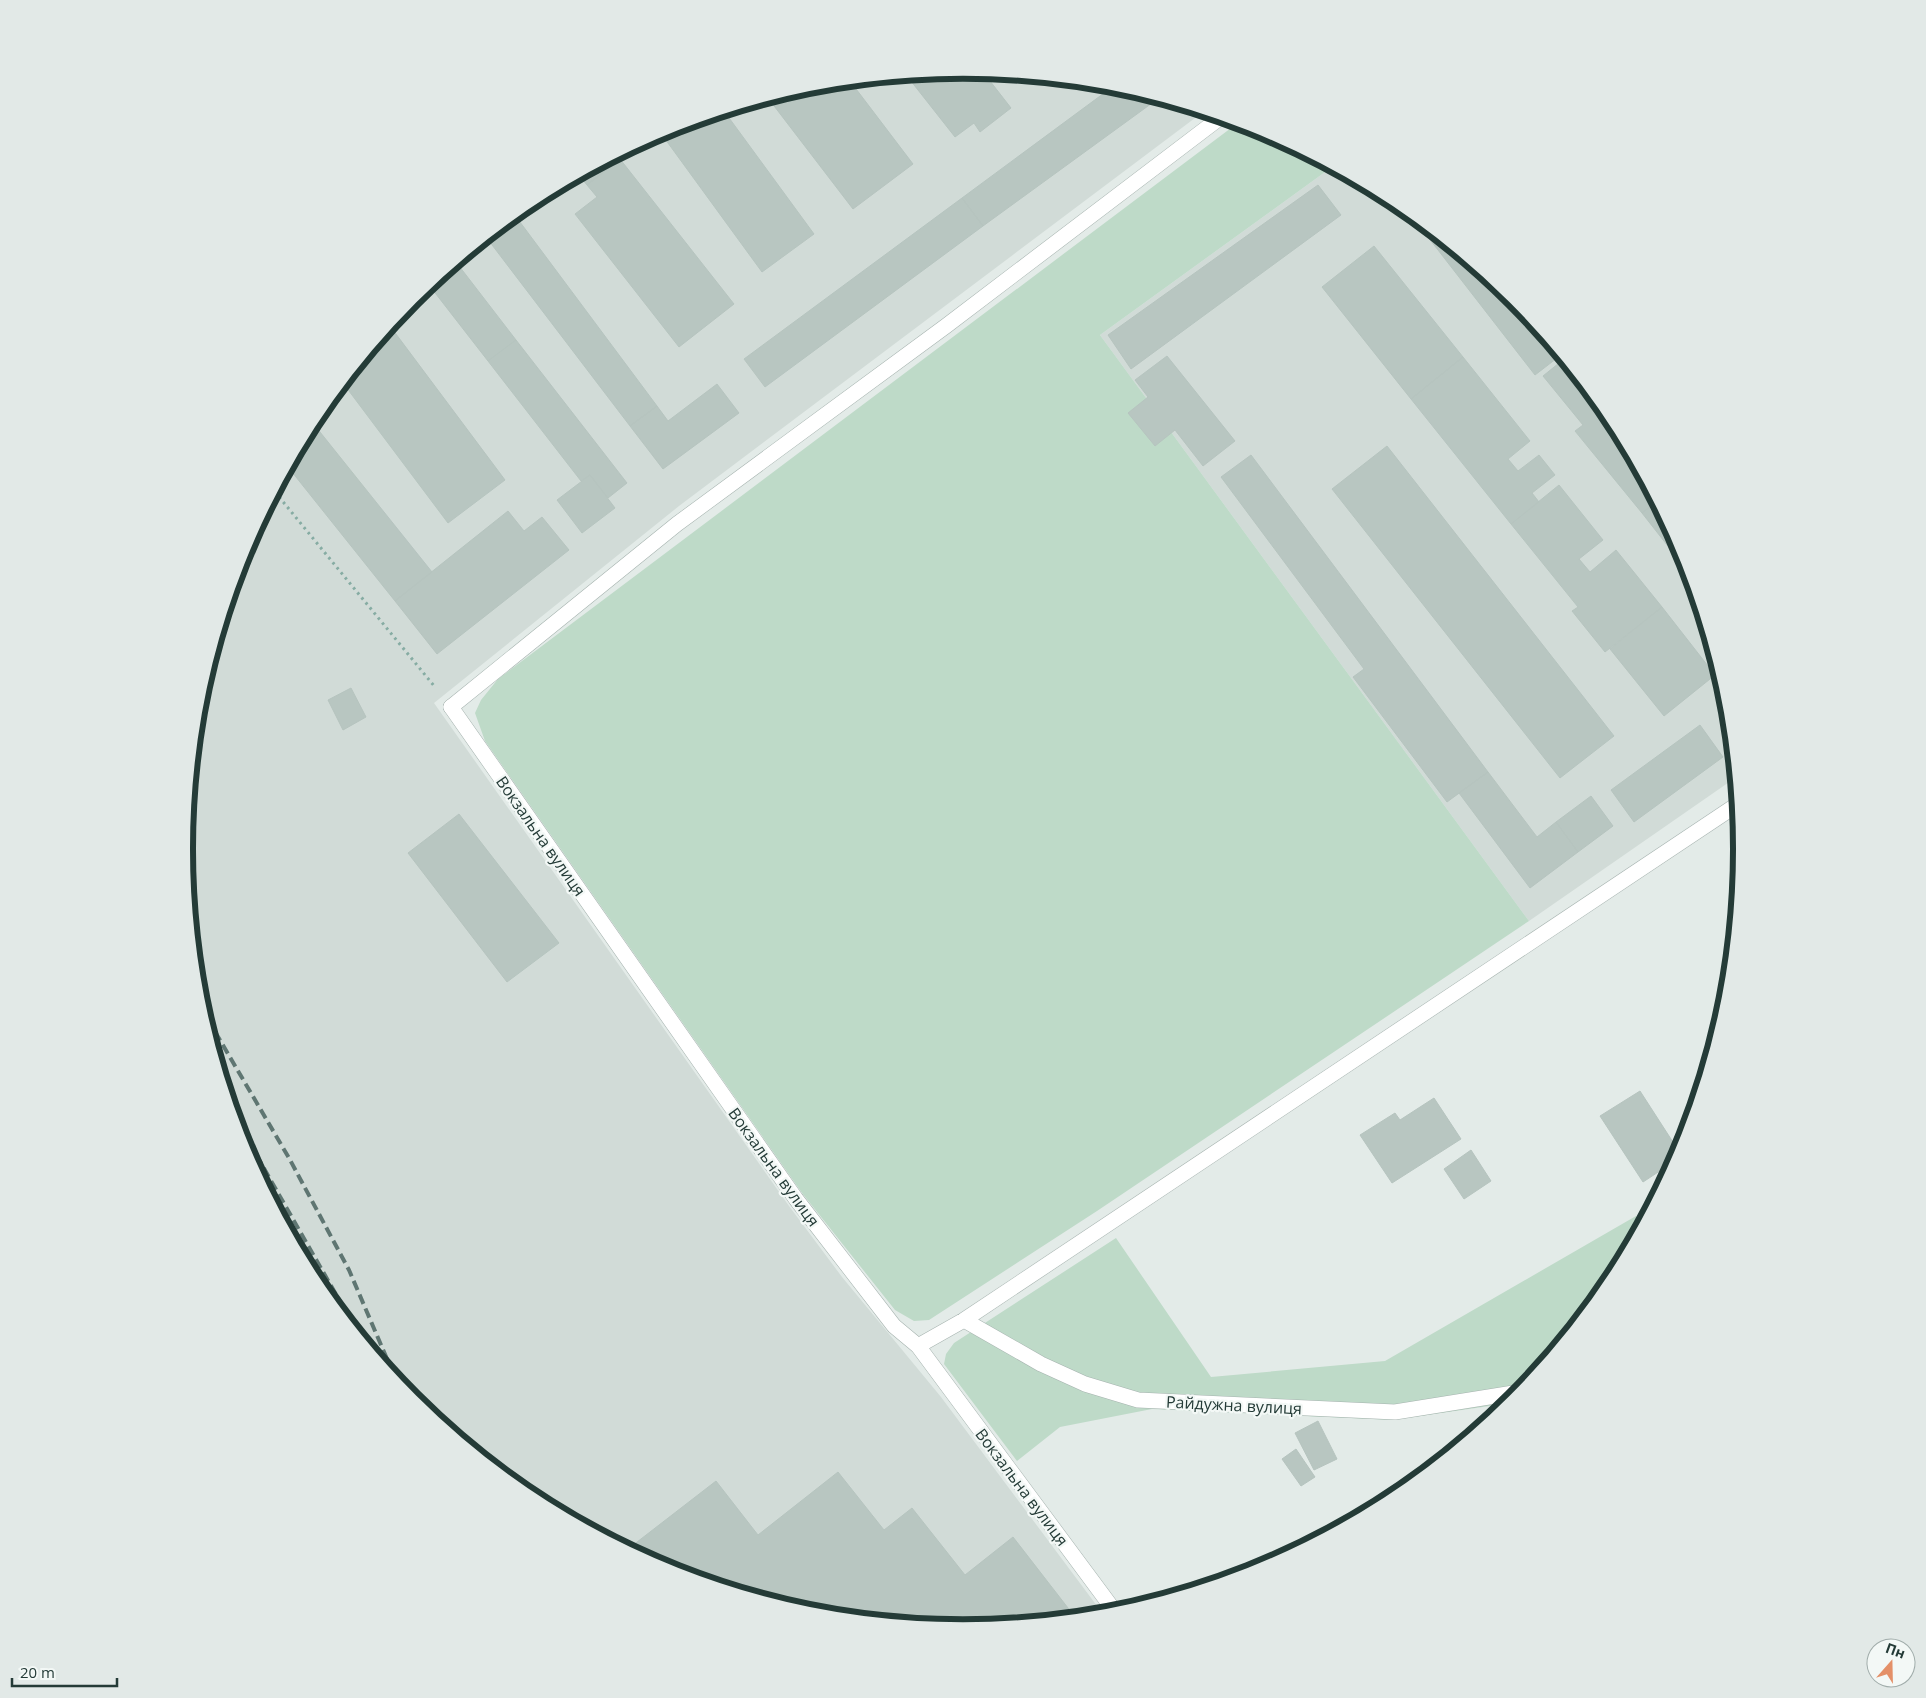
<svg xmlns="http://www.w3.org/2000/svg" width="1926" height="1698" font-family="'Open Sans',sans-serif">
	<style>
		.built { fill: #d1dbd7 }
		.green { fill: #bedac8 }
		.building { fill: #b8c6c1; stroke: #b6c4bf }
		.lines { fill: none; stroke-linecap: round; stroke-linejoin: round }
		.service-casing { stroke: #a6b3af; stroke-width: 16 }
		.minor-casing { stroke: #a6b3af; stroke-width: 16 }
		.path { stroke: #86aca3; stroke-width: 3; stroke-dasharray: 2.5 4; stroke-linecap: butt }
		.service { stroke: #fff; stroke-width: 15 }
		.minor { stroke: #fff; stroke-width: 15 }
		.rail { stroke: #5f7672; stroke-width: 4; stroke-dasharray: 10 5; stroke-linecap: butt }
		.labels { text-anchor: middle; stroke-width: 4.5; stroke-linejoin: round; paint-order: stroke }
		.street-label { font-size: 16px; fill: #243b37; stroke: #f3f8f6 }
		.rim { fill: none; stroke: #243b37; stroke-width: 6 }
	</style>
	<rect width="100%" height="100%" fill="#e3ebe8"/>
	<path class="built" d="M963,70L1115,85L1203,112L679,506L434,703L789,1206L842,1277L941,1397L1103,1614L963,1628L811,1613L665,1569L530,1497L412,1400L315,1282L243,1147L199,1001L184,849L199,697L243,551L315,416L412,298L530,201L665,129L811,85Z
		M1332,167L1396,201L1514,298L1611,416L1683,551L1727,697L1735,778L1529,921L1100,335Z"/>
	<path class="green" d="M1239,122L1261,129L1332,167L1100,335L1529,921L1097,1211L929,1320L914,1321L895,1310L802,1193L485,741L475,713L481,700L498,679Z
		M1636,1216L1640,1227L1611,1282L1510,1403L1393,1420L1152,1409L1060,1427L1017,1461L944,1364L946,1354L954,1343L1116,1238L1211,1377L1385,1361Z"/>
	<path class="building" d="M963,70L983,72L1011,108L980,132L974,123L955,137L907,76Z
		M850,81L913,164L853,209L768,98L811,85Z
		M1115,85L1159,98L983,226L962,198Z
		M724,111L814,234L762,272L660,132Z
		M617,155L620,159L587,185L579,175Z
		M620,159L734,304L679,347L575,214L597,197L587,185Z
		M1361,182L1372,188L1368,192Z
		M1318,185L1341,215L1131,369L1108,335Z
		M962,198L983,226L765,387L744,359Z
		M1407,210L1514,298L1561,355L1535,375Z
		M514,214L657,406L630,426L486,237Z
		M1374,246L1463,357L1411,399L1322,287Z
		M456,262L516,340L488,361L429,285Z
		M390,326L505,480L448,523L343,383Z
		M516,340L627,483L608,498L590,475L581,481L488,361Z
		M1167,356L1235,441L1203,466L1175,430L1155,446L1128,413L1148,397L1135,380Z
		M1463,357L1530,441L1508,459L1518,471L1539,455L1555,475L1532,493L1539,502L1511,524L1411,399Z
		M1564,359L1611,416L1656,502L1642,513L1575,431L1583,425L1543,376Z
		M717,384L739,413L663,469L630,426L657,406L668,421Z
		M312,422L432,572L395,601L288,467Z
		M1387,446L1614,736L1560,778L1332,489Z
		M1251,455L1488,772L1447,802L1353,677L1364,669L1221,477Z
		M590,475L615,508L582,533L557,500Z
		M1559,485L1603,540L1579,559L1590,572L1616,550L1662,607L1605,652L1572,611L1578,607L1511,524Z
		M1656,502L1683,551L1689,573L1642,513Z
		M508,511L524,531L542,517L569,550L437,654L395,601Z
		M1662,607L1715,675L1664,716L1610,649Z
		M351,688L366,717L343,730L328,700Z
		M1700,725L1723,757L1634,822L1611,790Z
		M1488,772L1537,837L1556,822L1578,852L1530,888L1459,793Z
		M1591,796L1613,826L1578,852L1556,822Z
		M459,814L559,943L507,982L408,853Z
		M1640,1091L1680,1153L1675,1161L1643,1182L1600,1116Z
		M1434,1098L1461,1139L1392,1183L1360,1135L1395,1113L1400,1120Z
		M1471,1150L1491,1181L1464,1199L1444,1169Z
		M1318,1421L1337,1459L1314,1470L1295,1433Z
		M1296,1449L1315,1477L1301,1486L1282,1459Z
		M838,1472L884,1530L912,1508L965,1575L1013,1537L1075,1617L963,1628L811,1613L665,1569L628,1549L716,1481L758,1535Z"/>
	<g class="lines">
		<g class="service-casing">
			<path id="service" d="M451,707L677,524L946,326L1221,117"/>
		</g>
		<g class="minor-casing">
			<path id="minor" d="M451,707L796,1199L894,1326L918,1346L1116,1613
				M964,1320L1041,1364L1085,1384L1138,1400L1395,1412L1520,1392
				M918,1346L964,1320L1738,804"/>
		</g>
		<path class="path" d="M275,492L435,687"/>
		<use href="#service" class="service"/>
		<use href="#minor" class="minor"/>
		<path class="rail" d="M200,1006L289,1158L349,1270L396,1380
			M234,1116L358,1333"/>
	</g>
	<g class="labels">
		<g class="street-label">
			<text transform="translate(541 836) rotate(55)" y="6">Вокзальна вулиця</text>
			<text transform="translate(774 1167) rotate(54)" y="6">Вокзальна вулиця</text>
			<text transform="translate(1234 1405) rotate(3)" y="6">Райдужна вулиця</text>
			<text transform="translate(1022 1487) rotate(53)" y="6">Вокзальна вулиця</text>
		</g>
	</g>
	<path d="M0 0H1926V1698H0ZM193 849a770 770 0 1 1 1540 0a770 770 0 1 1-1540 0Z" fill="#e2e9e7" fill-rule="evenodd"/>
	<path class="rim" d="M193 849a770 770 0 1 1 1540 0a770 770 0 1 1-1540 0Z"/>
	<g transform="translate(1891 1663) rotate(20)"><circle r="24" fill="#f3f8f6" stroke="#a0acaa"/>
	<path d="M0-4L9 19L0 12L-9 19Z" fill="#e49068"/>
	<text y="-8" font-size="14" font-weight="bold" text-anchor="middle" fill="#243b37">Пн</text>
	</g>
	<path d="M12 1678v8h105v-8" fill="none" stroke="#243b37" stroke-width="2.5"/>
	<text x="20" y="1678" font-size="15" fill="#243b37" stroke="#f3f8f6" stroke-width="4" paint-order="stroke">20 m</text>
</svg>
